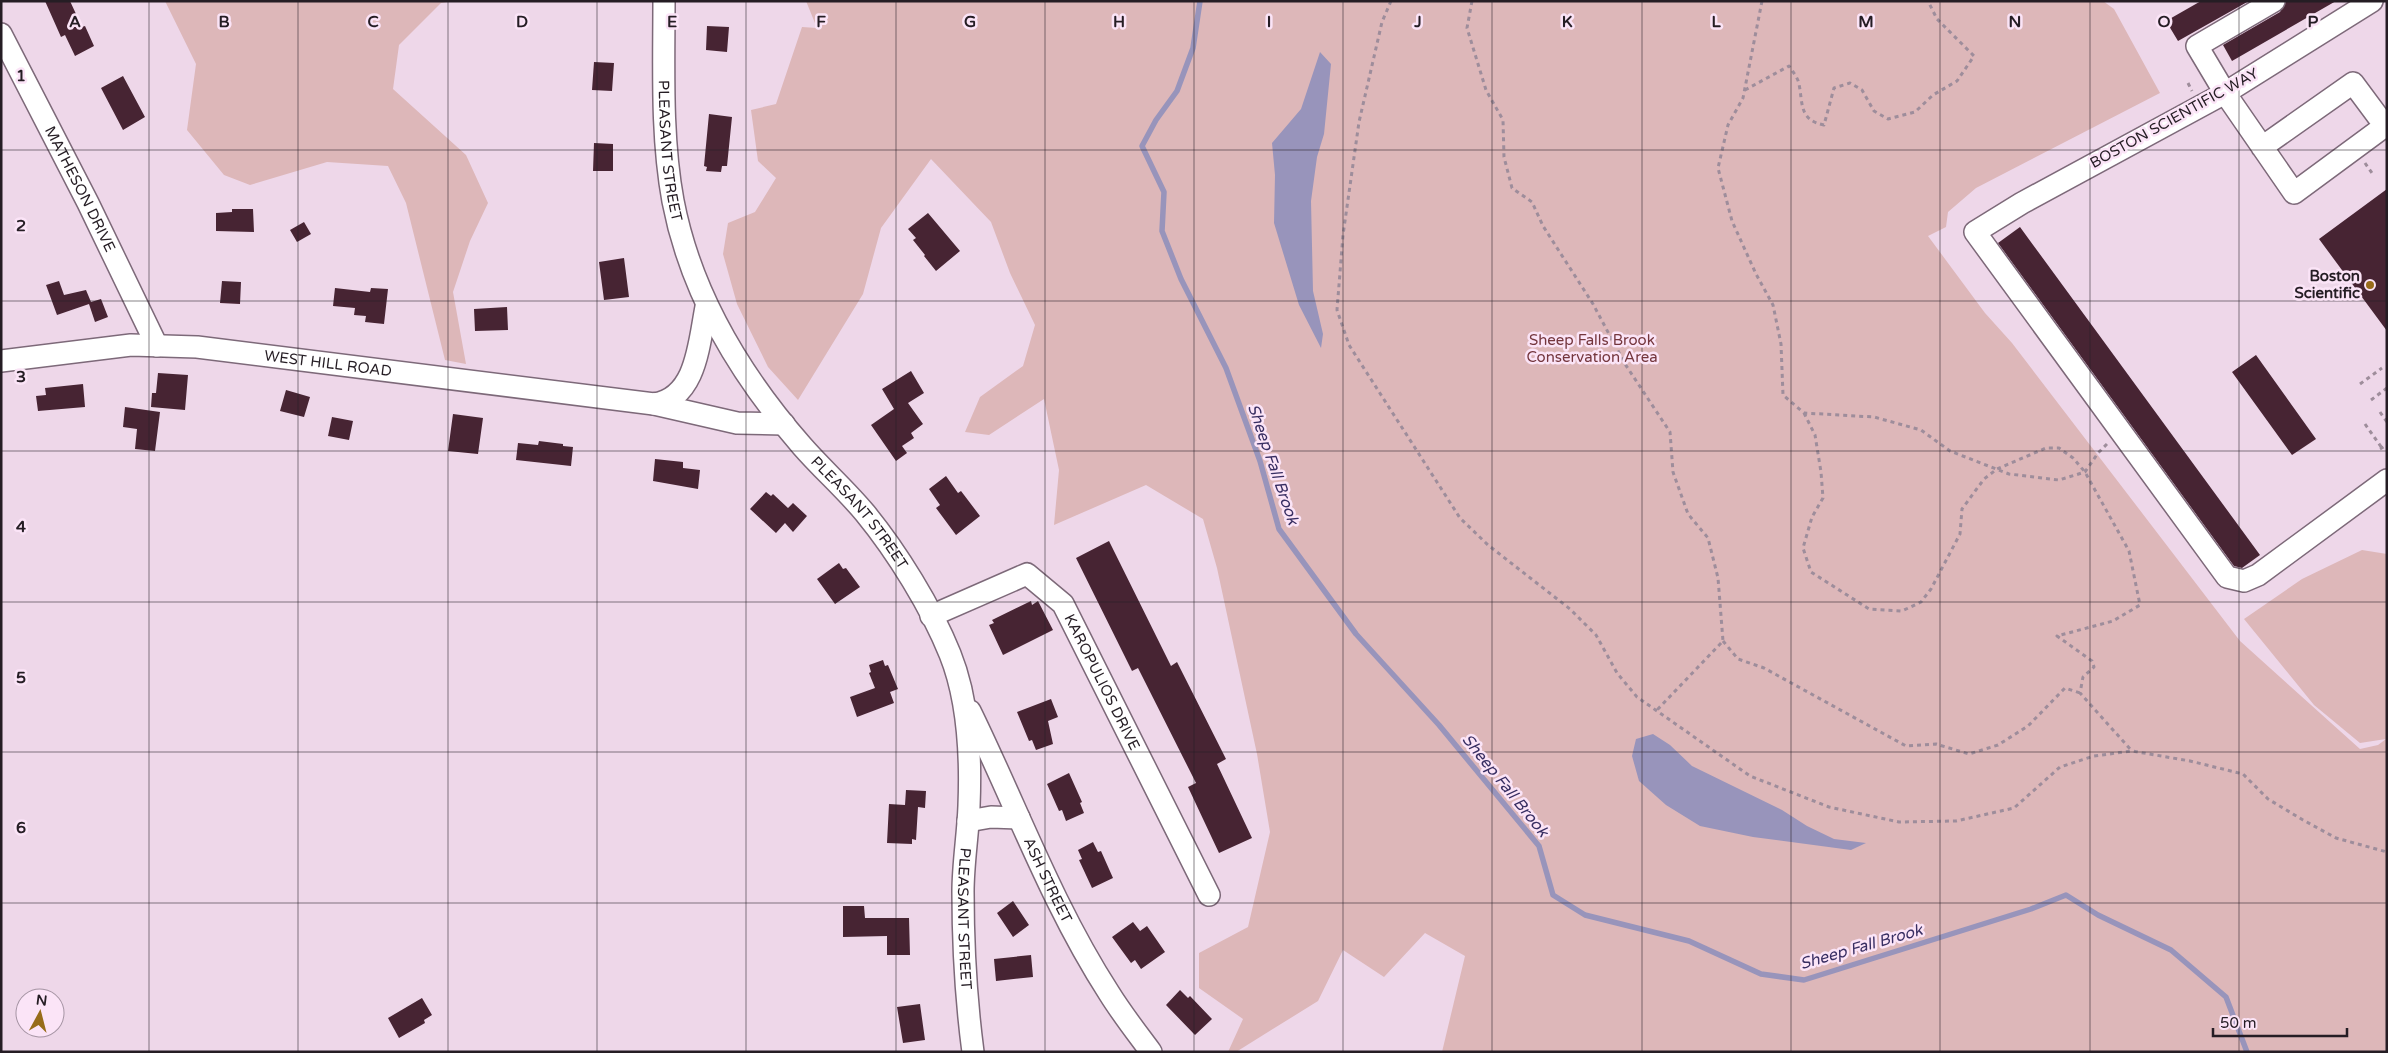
<svg xmlns="http://www.w3.org/2000/svg" width="2388" height="1053" font-family="'Varela Round',sans-serif">
	<style>
		.green { fill: #ddb7b9 }
		.water { fill: #9894bb }
		.lines { fill: none; stroke-linecap: round; stroke-linejoin: round }
		.stream { stroke: #9894bb; stroke-width: 5.5 }
		.building { fill: #472433 }
		.minor-casing { stroke: #7d6979; stroke-width: 24 }
		.path { stroke: #9e8d9b; stroke-width: 3; stroke-dasharray: 4 4; stroke-linecap: butt }
		.minor { stroke: #fff; stroke-width: 21 }
		.grid { fill: none; stroke: #251d24; stroke-width: 1; stroke-opacity: 0.55 }
		.poi-dot { fill: #976c1a; stroke: #fbe4f7; stroke-width: 2 }
		.labels { text-anchor: middle; stroke-width: 5; stroke-linejoin: round; paint-order: stroke }
		.street-label { font-size: 15px; fill: #251d24; stroke: #fbe4f7 }
		.poi-label { font-size: 15px; font-weight: bold; fill: #251d24; stroke: #fbe4f7; text-anchor: end }
		.park-label { font-size: 15px; fill: #74363d; stroke: #fbe4f7 }
		.water-label { font-size: 16px; font-style: italic; fill: #382e62; stroke: #fbe4f7 }
		.grid-label { font-size: 16px; text-anchor: middle; font-weight: bold; fill: #251d24; stroke: #fbe4f7; stroke-width: 5; stroke-linejoin: round; paint-order: stroke }
	</style>
	<rect width="100%" height="100%" fill="#eed7e9"/>
	<path class="green" d="M165,1H452L441,3L399,45L393,89L466,155L488,203L470,241L453,292L466,364L445,360L406,203L388,166L327,162L250,185L224,175L187,130L196,64Z
		M806,1H2103L2114,9L2160,93L1976,188L1948,212L1946,227L1928,236L1985,313L2012,343L2240,641L2360,749L2378,745L2386,739L2360,743L2314,705L2244,619L2302,579L2362,550L2387,554V1052H1442L1465,956L1425,933L1384,977L1343,950L1318,1001L1236,1052H1228L1243,1019L1199,988V953L1248,927L1270,832L1257,754L1217,568L1203,519L1146,485L1054,525L1059,470L1044,399L989,435L965,432L980,397L1023,366L1035,325L1010,273L991,222L931,159L881,228L863,294L798,400L768,367L737,304L723,254L728,223L755,212L776,178L758,161L751,110L776,104L802,27L817,28Z"/>
	<path class="water" d="M1320,52L1331,64L1324,134L1317,157L1311,201L1313,291L1323,334L1321,348L1299,305L1274,223L1275,175L1272,143L1301,109Z
		M1653,734L1670,745L1692,766L1782,810L1807,826L1834,839L1866,843L1851,850L1753,837L1700,826L1666,805L1639,781L1632,756L1636,739Z"/>
	<g class="lines">
		<path class="stream" d="M1200,1L1193,48L1177,91L1156,120L1142,146L1164,192L1162,231L1181,279L1226,368L1260,461L1279,529L1356,634L1439,725L1539,846L1553,895L1585,915L1689,941L1761,974L1804,980L2031,909L2066,895L2098,915L2171,950L2226,997L2247,1052"/>
	</g>
	<path class="building" d="M45,1H70L82,27L85,26L94,46L75,56L65,35L61,37Z
		M2201,1H2249L2178,41L2166,21Z
		M2286,1H2336L2232,61L2223,45L2280,12Z
		M707,26L729,27L727,52L706,50Z
		M594,62L614,63L612,91L592,90Z
		M123,76L145,117L123,130L101,88Z
		M709,114L732,117L727,166H722L721,172L706,171L707,167L704,166Z
		M594,143L613,144V171H593Z
		M2387,189V331L2319,239Z
		M232,209H253L254,232L216,231V213L232,212Z
		M928,213L960,251L936,271L924,256L925,255L913,240L916,238L908,229Z
		M304,222L311,234L297,242L290,230Z
		M2020,227L2260,555L2242,568L2234,566L1998,243Z
		M624,258L629,297L604,300L599,262Z
		M59,281L64,295L86,290L91,302L101,299L108,317L95,322L89,304L57,315L46,285Z
		M222,281L241,282L240,304L220,303Z
		M335,288L370,292L371,288L388,289L384,324L365,322L366,316L354,315L355,308L333,306Z
		M507,307L508,330L475,331L474,309Z
		M2256,355L2316,439L2292,455L2232,372Z
		M911,371L924,393L908,403L923,424L911,433L914,438L902,446L907,453L896,461L871,425L894,409L882,389Z
		M158,373L188,375L185,410L151,407L152,393H156Z
		M83,384L85,407L38,411L36,396L46,395L45,388Z
		M286,390L310,397L304,417L280,411Z
		M125,407L160,412L155,451L135,449L137,429L123,427Z
		M453,414L483,418L478,454L448,451Z
		M332,417L353,421L349,440L328,436Z
		M539,441L563,444V446L573,447L571,466L516,460L518,443L538,445Z
		M655,459L683,462V468L700,470L698,489L653,481Z
		M946,476L958,493L961,491L980,516L956,535L936,508L940,505L929,489Z
		M766,492L771,496L773,494L788,508L793,503L807,516L793,532L785,523L776,533L750,509Z
		M1109,541L1171,666L1177,662L1226,759L1217,764L1252,838L1219,853L1188,787L1196,783L1138,668L1132,671L1076,558Z
		M839,563L843,569L846,568L860,587L835,604L817,579Z
		M1031,601L1032,605L1038,601L1053,630L1003,655L989,625L994,623L992,620Z
		M883,660L885,666L888,665L898,689L890,692L894,703L857,717L850,697L875,688L869,673L871,672L869,665Z
		M1051,699L1058,717L1048,721L1053,744L1036,750L1032,740L1029,741L1017,712Z
		M1069,773L1082,802L1080,803L1084,813L1066,821L1062,810L1059,811L1047,784Z
		M906,790L926,791L925,808L918,807L916,840L912,839V844L887,843L889,804L905,805Z
		M1093,842L1098,852L1101,851L1113,878L1092,888L1079,860L1082,859L1078,850Z
		M1013,901L1029,925L1013,937L997,913Z
		M843,906H864L865,918H909L910,955H887V936L843,937Z
		M1133,922L1140,931L1147,926L1165,952L1141,969L1135,960L1131,963L1112,937Z
		M1031,955L1033,977L996,981L994,959Z
		M1180,990L1188,998L1190,996L1212,1019L1195,1035L1166,1005Z
		M422,998L432,1015L424,1020L425,1023L399,1038L388,1018Z
		M920,1004L925,1040L903,1043L897,1007Z"/>
	<g class="lines">
		<g class="minor-casing">
			<g id="minor">
				<path id="s1" d="M664,1C664,67 661,136 673,201C691,295 740,375 802,446C822,469 845,489 865,513C897,552 931,607 950,654C969,701 971,756 969,806C968,835 963,863 963,892C963,945 966,999 973,1052"/>
				<path d="M2372,1L2225,93L2022,203L1975,232L2227,577L2244,581L2258,575L2387,480"/>
				<path id="s2" d="M1,34L88,203L157,346"/>
				<path d="M2262,147L2353,83L2385,126L2294,193L2225,93L2197,46L2274,1"/>
				<path id="s3" d="M1,361L131,345L197,347L654,404C697,398 699,342 706,307"/>
				<path d="M654,404L737,423L784,424"/>
				<path id="s4" d="M931,616L1027,574L1063,604L1209,895"/>
				<path id="s5" d="M970,711C1016,805 1052,905 1109,993C1122,1014 1137,1033 1151,1052"/>
				<path d="M968,821L991,817L1019,818"/>
			</g>
		</g>
		<path class="path" d="M1391,1L1382,22L1359,122L1343,235L1337,310L1349,345L1460,518L1488,545L1570,609L1596,635L1617,673L1637,697L1750,776L1829,807L1899,822L1956,821L2014,808L2060,767L2094,756L2132,751L2190,761L2243,774L2268,799L2303,820L2336,838L2387,852
			M1472,1L1467,28L1486,90L1503,120L1504,157L1512,188L1532,202L1543,226L1593,304L1625,364L1670,432L1673,472L1688,514L1708,538L1718,578L1723,641L1657,710
			M1762,1L1743,98L1728,125L1718,168L1732,221L1756,274L1773,305L1781,344L1783,395L1804,413L1874,417L1921,430L1950,451L2009,474L2059,480L2085,472L2098,453L2107,444
			M2188,83L2192,91
			M1745,90L1789,66C1793,72 1798,78 1799,84C1803,104 1799,120 1824,125L1834,88L1850,83L1862,90L1874,111L1888,119L1915,112L1933,95L1957,81L1974,56L1937,19L1928,1
			M2365,163L2372,173
			M2360,384L2382,368
			M2371,400L2387,388
			M2380,412L2387,422
			M1804,413L1815,435L1821,472L1823,498L1812,517L1803,548L1811,572L1869,609L1902,611L1921,602L1931,589L1960,534L1962,509L1984,479L1997,469L2046,448H2059L2073,458L2085,472L2129,551L2140,605L2113,621L2057,636L2092,661L2094,667L2083,677L2080,693L2131,750
			M2365,424L2382,448
			M2380,449L2387,445
			M1723,641L1738,659L1764,668L1906,746L1936,744L1969,754L1998,745L2028,726L2065,688L2080,693"/>
		<use href="#minor" class="minor"/>
	</g>
	<path class="grid" d="M149,1V1052M298,1V1052M448,1V1052M597,1V1052M746,1V1052M896,1V1052M1045,1V1052M1194,1V1052M1343,1V1052M1492,1V1052M1642,1V1052M1791,1V1052M1940,1V1052M2090,1V1052M2239,1V1052M1,150H2387M1,301H2387M1,451H2387M1,602H2387M1,752H2387M1,903H2387"/>
	<circle class="poi-dot" cx="2370" cy="285" r="5"/>
	<g class="labels">
		<g class="street-label">
			<text transform="translate(2174 118) rotate(-29)" y="5">BOSTON SCIENTIFIC WAY</text>
			<text dy="5" stroke="none"><textPath href="#s1" startOffset="150">PLEASANT STREET</textPath></text>
			<text dy="5" stroke="none"><textPath href="#s2" startOffset="174">MATHESON DRIVE</textPath></text>
			<text dy="5" stroke="none"><textPath href="#s3" startOffset="329">WEST HILL ROAD</textPath></text>
			<text dy="5" stroke="none"><textPath href="#s1" startOffset="569">PLEASANT STREET</textPath></text>
			<text dy="5" stroke="none"><textPath href="#s4" startOffset="239">KAROPULIOS DRIVE</textPath></text>
			<text dy="5" stroke="none"><textPath href="#s5" startOffset="186">ASH STREET</textPath></text>
			<text dy="5" stroke="none"><textPath href="#s1" startOffset="1005">PLEASANT STREET</textPath></text>
		</g>
		<g class="poi-label">
			<text x="2360" y="281">Boston<tspan x="2360" dy="17">Scientific</tspan></text>
		</g>
		<g class="park-label">
			<text x="1592" y="345">Sheep Falls Brook<tspan x="1592" dy="17">Conservation Area</tspan></text>
		</g>
		<g class="water-label">
			<text transform="translate(1274 464) rotate(71)" y="6">Sheep Fall Brook</text>
			<text transform="translate(1506 785) rotate(51)" y="6">Sheep Fall Brook</text>
			<text transform="translate(1861 946) rotate(-16)" y="6">Sheep Fall Brook</text>
		</g>
	</g>
	<g class="grid-label">
		<text x="75" y="27">A</text>
		<text x="224" y="27">B</text>
		<text x="373" y="27">C</text>
		<text x="522" y="27">D</text>
		<text x="672" y="27">E</text>
		<text x="821" y="27">F</text>
		<text x="970" y="27">G</text>
		<text x="1119" y="27">H</text>
		<text x="1269" y="27">I</text>
		<text x="1418" y="27">J</text>
		<text x="1567" y="27">K</text>
		<text x="1716" y="27">L</text>
		<text x="1866" y="27">M</text>
		<text x="2015" y="27">N</text>
		<text x="2164" y="27">O</text>
		<text x="2313" y="27">P</text>
		<text x="21" y="81">1</text>
		<text x="21" y="231">2</text>
		<text x="21" y="382">3</text>
		<text x="21" y="532">4</text>
		<text x="21" y="683">5</text>
		<text x="21" y="833">6</text>
	</g>
	<rect width="2388" height="1053" fill="none" stroke="#251d24" stroke-width="5"/>
	<g transform="translate(40 1013) rotate(7)"><circle r="24" fill="#fbe4f7" stroke="#a594a3"/>
	<path d="M0-4L9 19L0 12L-9 19Z" fill="#976c1a"/>
	<text y="-8" font-size="14" font-weight="bold" text-anchor="middle" fill="#251d24">N</text>
	</g>
	<path d="M2213 1028v8h134v-8" fill="none" stroke="#251d24" stroke-width="2.5"/>
	<text x="2220" y="1028" font-size="15" fill="#251d24" stroke="#fbe4f7" stroke-width="4" paint-order="stroke">50 m</text>
</svg>
